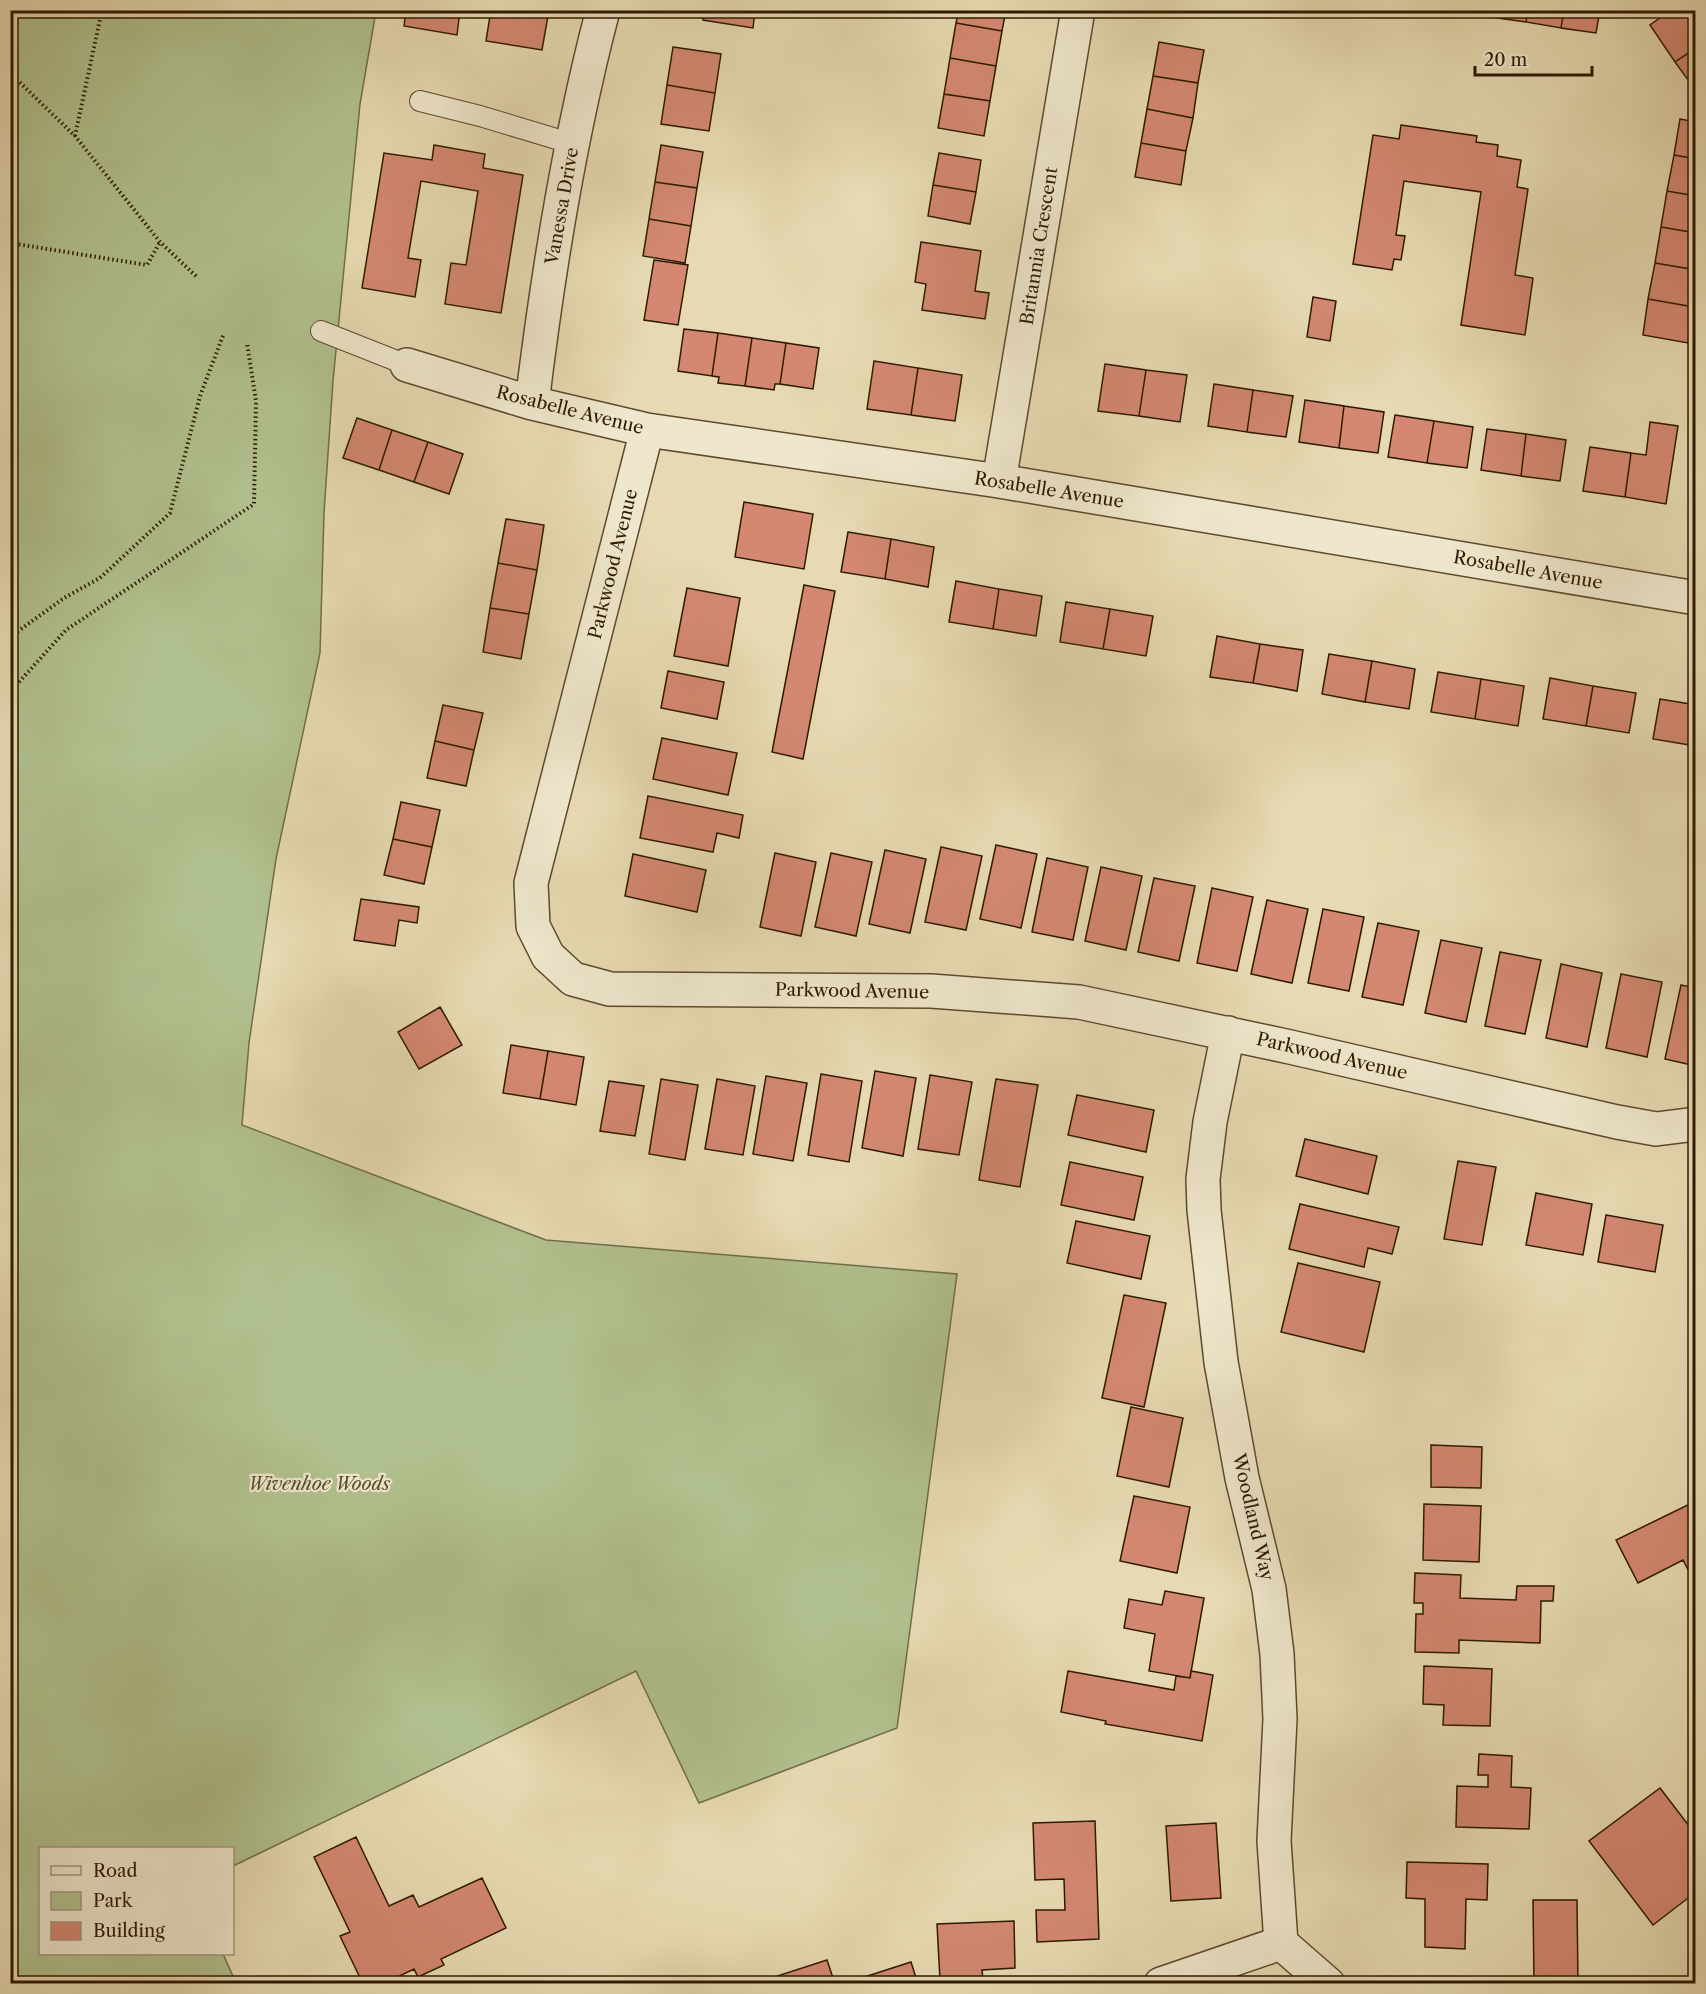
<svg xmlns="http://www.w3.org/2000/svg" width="1706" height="1994" font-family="'Libre Caslon Text',serif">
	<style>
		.green { fill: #b1c18f; stroke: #706e48; stroke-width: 1.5 }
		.building { fill: #d48872; stroke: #2e1a00; stroke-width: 1.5 }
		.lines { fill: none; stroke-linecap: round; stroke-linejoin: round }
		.service-casing { stroke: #5c4a2c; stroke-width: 22 }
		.minor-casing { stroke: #5c4a2c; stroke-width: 36 }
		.path { stroke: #2e1a00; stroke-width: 4; stroke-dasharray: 1.5 3; stroke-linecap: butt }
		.service { stroke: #efe7cd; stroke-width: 20 }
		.minor { stroke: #efe7cd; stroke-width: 33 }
		.labels { text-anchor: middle; stroke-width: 4.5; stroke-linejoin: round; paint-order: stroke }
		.street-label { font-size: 18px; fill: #2e1a00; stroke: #efe7cd }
		.park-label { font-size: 18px; font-style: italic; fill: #554c2b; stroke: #efe7cd }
	</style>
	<rect width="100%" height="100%" fill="#e7dab2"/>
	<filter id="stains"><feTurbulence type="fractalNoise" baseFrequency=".00333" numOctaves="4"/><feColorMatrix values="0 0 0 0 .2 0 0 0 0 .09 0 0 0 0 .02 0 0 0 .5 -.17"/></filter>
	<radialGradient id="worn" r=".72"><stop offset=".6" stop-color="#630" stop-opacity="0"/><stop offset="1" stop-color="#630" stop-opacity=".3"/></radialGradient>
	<path class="green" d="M11,11H376L360,104L333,381L324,513L320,653L276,859L249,1043L242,1125L546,1240L957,1274L897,1728L699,1803L636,1671L233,1866L232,1848H40V1954H223L236,1983L11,1984Z"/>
	<path class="building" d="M406,10H460L457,35L404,26Z
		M491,10H549L542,50L486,41Z
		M704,10H755L753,28L703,20Z
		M959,10H1006L1002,31L956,23Z
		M1455,10H1492L1491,17Z
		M1492,10H1528L1526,22L1491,17Z
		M1528,10H1564L1561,28L1526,22Z
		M1564,10H1600L1596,33L1561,28Z
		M1671,10H1690L1696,18V48L1675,62L1650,25Z
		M956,23L1002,31L996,66L950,58Z
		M1159,42L1204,50L1198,83L1153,76Z
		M673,47L721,54L715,93L667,85Z
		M1696,48V91L1675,62Z
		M950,58L996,66L990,101L944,94Z
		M1153,76L1198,83L1193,118L1147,109Z
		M667,85L715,93L709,131L661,124Z
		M944,94L990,101L984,136L938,128Z
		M1147,109L1193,118L1186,151L1141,143Z
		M1680,119L1696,122V159L1674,155Z
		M1401,125L1477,136L1476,142L1498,145L1497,156L1521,160L1517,187L1528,189L1515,275L1533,278L1525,335L1461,325L1481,192L1404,181L1396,235L1405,236L1401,260L1394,259L1392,270L1353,264L1373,135L1399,139Z
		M1141,143L1186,151L1181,185L1135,177Z
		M434,145L485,154L483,168L523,175L501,313L445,304L451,263L466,265L478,191L421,181L408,258L421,260L415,297L362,288L384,153L432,160Z
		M661,145L703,152L697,188L655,182Z
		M939,153L981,160L976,192L933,185Z
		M1674,155L1696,159V196L1667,191Z
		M655,182L697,188L691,226L649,219Z
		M933,185L976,192L970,224L928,216Z
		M1667,191L1696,196V233L1661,227Z
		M649,219L691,226L685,263L643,256Z
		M1661,227L1696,233V270L1655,263Z
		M921,242L981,251L975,291L989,293L985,319L922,310L926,284L915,282Z
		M654,260L688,265L678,325L644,320Z
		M1655,263L1696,270L1694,307L1648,299Z
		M1313,297L1336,301L1330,341L1307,337Z
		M1648,299L1694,307L1688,343L1643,335Z
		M684,329L718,333L712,376L678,371Z
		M718,333L752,338L745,386L718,383L719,377L712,376Z
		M752,338L786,343L780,384H775L774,390L745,386Z
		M786,343L819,348L813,389L780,384Z
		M874,361L918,368L911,415L867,409Z
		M1105,364L1146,370L1139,416L1098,411Z
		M918,368L962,375L955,421L911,415Z
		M1146,370L1187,375L1180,422L1139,416Z
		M1214,384L1253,390L1247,432L1208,426Z
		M1253,390L1293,396L1286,437L1247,432Z
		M1305,400L1344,406L1339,448L1299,442Z
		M1344,406L1384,412L1378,453L1339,448Z
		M1395,415L1434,421L1427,463L1388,457Z
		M357,418L392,430L379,470L343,458Z
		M1434,421L1473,427L1467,468L1427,463Z
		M1650,422L1678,426L1666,504L1625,497L1631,453L1646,455Z
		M1487,429L1526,434L1521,476L1481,470Z
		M392,430L428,442L414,482L379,470Z
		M1526,434L1566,440L1560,481L1521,476Z
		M428,442L463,454L449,494L414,482Z
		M1590,447L1631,453L1625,497L1583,491Z
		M744,502L813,514L804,569L735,557Z
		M506,519L544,525L537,570L498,563Z
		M848,532L891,539L885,579L841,572Z
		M891,539L934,547L928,587L885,579Z
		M498,563L537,570L529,614L490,608Z
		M956,581L999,589L993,629L949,622Z
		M804,585L835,591L803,759L772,752Z
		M687,588L740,598L728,666L674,656Z
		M999,589L1042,596L1036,636L993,629Z
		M1066,602L1110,609L1103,649L1060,642Z
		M490,608L529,614L521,659L483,652Z
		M1110,609L1153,616L1146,656L1103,649Z
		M1217,636L1260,644L1253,683L1210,677Z
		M1260,644L1303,650L1297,691L1253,683Z
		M1329,654L1372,661L1365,702L1322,694Z
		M1372,661L1415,669L1409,709L1365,702Z
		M668,671L724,682L717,719L661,708Z
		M1438,672L1481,679L1475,719L1431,712Z
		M1550,678L1593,686L1586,726L1543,719Z
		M1481,679L1524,686L1518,726L1475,719Z
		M1593,686L1636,693L1629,733L1586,726Z
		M1660,699L1696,705V746L1653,739Z
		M443,705L483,713L474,750L435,741Z
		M662,738L737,753L728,795L653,779Z
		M435,741L474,750L466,786L427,778Z
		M648,796L743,815L739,838L717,833L713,852L640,838Z
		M401,802L440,810L432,847L393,839Z
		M393,839L432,847L424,884L384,875Z
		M996,845L1037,854L1021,928L980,919Z
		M941,847L982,856L966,930L925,922Z
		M885,850L926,859L910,933L869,924Z
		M775,853L816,862L801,936L760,927Z
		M831,853L872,862L856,936L815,927Z
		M633,854L706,870L697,912L625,896Z
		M1047,858L1088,867L1073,940L1032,932Z
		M1101,867L1142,876L1126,950L1085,941Z
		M1154,878L1195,886L1179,961L1138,952Z
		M1212,888L1253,897L1237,971L1197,963Z
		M361,899L419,907L417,923L399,920L395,946L354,940Z
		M1267,900L1308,909L1292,983L1251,974Z
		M1323,909L1364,917L1349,991L1308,983Z
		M1378,923L1419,931L1403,1005L1362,997Z
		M1441,940L1482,948L1466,1022L1425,1013Z
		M1500,952L1541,960L1525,1034L1485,1026Z
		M1561,964L1602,973L1587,1047L1546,1038Z
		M1621,974L1662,982L1647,1057L1606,1048Z
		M1681,985L1696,988V1066L1665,1059Z
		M440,1007L462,1045L419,1069L398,1032Z
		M511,1045L548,1051L540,1099L503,1093Z
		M548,1051L584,1057L576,1105L540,1099Z
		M875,1071L916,1078L903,1156L862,1148Z
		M821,1074L862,1081L849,1162L808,1155Z
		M930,1075L972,1082L959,1155L918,1149Z
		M766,1076L807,1083L793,1161L753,1154Z
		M661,1079L698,1085L685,1160L649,1154Z
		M717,1079L755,1086L743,1155L705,1149Z
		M996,1079L1038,1085L1020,1187L979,1180Z
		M609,1081L644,1086L635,1136L600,1131Z
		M1077,1095L1154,1110L1146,1152L1068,1135Z
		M1305,1139L1377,1156L1368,1194L1296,1176Z
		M1458,1161L1496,1167L1482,1245L1444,1239Z
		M1070,1162L1143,1177L1134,1220L1061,1205Z
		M1536,1193L1592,1204L1583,1255L1526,1245Z
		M1300,1204L1399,1227L1392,1254L1368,1248L1364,1267L1289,1249Z
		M1606,1215L1663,1225L1655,1272L1598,1262Z
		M1076,1221L1150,1236L1141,1279L1067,1263Z
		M1298,1263L1380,1282L1364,1352L1281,1332Z
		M1124,1295L1166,1303L1144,1407L1102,1398Z
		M1131,1407L1183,1418L1169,1487L1117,1476Z
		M1431,1445L1482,1447L1481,1488L1431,1487Z
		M1134,1496L1190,1507L1177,1573L1120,1561Z
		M1696,1501V1585L1683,1560L1638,1583L1616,1540Z
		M1424,1504L1481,1506L1479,1562L1423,1560Z
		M1415,1573L1461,1575L1460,1598L1516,1600L1517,1586H1554L1553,1601H1541L1540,1643L1459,1640V1653L1415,1652L1416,1614H1423V1603H1414Z
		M1165,1591L1204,1598L1190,1678L1149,1671L1155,1634L1124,1628L1129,1599L1162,1605Z
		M1424,1666L1492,1669L1490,1726L1443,1725L1444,1705L1423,1704Z
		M1068,1671L1174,1690L1176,1676L1190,1678L1191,1671L1213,1675L1202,1741L1105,1724L1106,1721L1061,1712Z
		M1479,1754L1512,1756L1511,1787L1531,1788L1529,1829L1456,1827L1457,1786L1488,1787V1775H1478Z
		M1660,1788L1696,1835V1892L1653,1925L1589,1841Z
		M1095,1821L1099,1939L1037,1942L1036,1910H1065L1064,1879L1035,1880L1033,1823Z
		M1216,1823L1221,1898L1171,1901L1166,1826Z
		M356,1837L389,1906L413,1895L419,1907L482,1878L506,1928L441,1959L444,1965L418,1977L414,1969L393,1979L396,1984H363L340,1936L350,1932L314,1857Z
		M1407,1862L1488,1864L1487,1900L1466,1899L1465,1949L1425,1947V1899L1406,1898Z
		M1533,1900H1577L1578,1984H1534Z
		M1014,1921L1015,1968L982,1970L983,1979L940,1980L937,1924Z
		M827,1960L835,1984H753Z
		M911,1962L918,1984H856L855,1980Z"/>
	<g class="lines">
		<g class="service-casing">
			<path id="service" d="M420,101L480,116L573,144
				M321,331L407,365"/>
		</g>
		<g class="minor-casing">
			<path id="minor" d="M407,365L532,403L647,430L999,481L1696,598
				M532,403C548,271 569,139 603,10
				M647,430L531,883L533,926L548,956L573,979L610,989L931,991L1079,1002L1290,1047L1617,1122L1656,1129L1696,1124
				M999,481L1078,10
				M1228,1033L1210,1122L1203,1179L1204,1210L1221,1362L1242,1478L1269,1589L1277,1654L1280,1719L1274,1841L1281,1943L1328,1984
				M1161,1984L1281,1943"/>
		</g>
		<path class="path" d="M10,73L75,136L160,242L197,277
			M75,136L102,10
			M10,243L147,265L160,242
			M10,637L64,598L100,578L170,513L200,396L224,333
			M10,692L66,630L254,504L256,401L247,343"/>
		<use href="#service" class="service"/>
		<use href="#minor" class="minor"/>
	</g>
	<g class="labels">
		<g class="street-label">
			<text transform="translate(562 206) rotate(-80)" y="6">Vanessa Drive</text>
			<text transform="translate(1039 246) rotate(-81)" y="6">Britannia Crescent</text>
			<text transform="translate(570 410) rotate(14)" y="6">Rosabelle Avenue</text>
			<text transform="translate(1049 490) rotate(9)" y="6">Rosabelle Avenue</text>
			<text transform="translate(613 564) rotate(-76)" y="6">Parkwood Avenue</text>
			<text transform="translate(1528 570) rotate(10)" y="6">Rosabelle Avenue</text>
			<text transform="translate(852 991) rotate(1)" y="6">Parkwood Avenue</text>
			<text transform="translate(1332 1056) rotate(13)" y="6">Parkwood Avenue</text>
			<text transform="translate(1253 1517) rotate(77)" y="6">Woodland Way</text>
		</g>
		<g class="park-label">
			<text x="319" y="1490">Wivenhoe Woods</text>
		</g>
	</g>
	<rect width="1706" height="1994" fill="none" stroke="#e7dab2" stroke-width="36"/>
	<rect x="12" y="12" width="1682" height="1970" fill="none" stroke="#2e1a00" stroke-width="3"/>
	<rect x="18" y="18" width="1670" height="1958" fill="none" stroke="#2e1a00" stroke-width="1.5"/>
	<rect x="39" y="1847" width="195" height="108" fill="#efe7cd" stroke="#a2957b" stroke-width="1.5"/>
	<rect x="51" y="1866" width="30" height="9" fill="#efe7cd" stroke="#a2957b" stroke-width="1.5"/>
	<text x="93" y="1877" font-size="18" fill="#2e1a00">Road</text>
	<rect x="51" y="1892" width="30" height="18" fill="#b1c18f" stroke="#a2957b" stroke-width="1.5"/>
	<text x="93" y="1907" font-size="18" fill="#2e1a00">Park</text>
	<rect x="51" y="1922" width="30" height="18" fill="#d48872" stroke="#a2957b" stroke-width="1.5"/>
	<text x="93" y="1937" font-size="18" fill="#2e1a00">Building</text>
	<path d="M1475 66v9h117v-9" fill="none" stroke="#2e1a00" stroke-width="3"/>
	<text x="1484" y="66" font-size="18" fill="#2e1a00" stroke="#efe7cd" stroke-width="4.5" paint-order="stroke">20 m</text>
	<rect width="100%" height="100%" filter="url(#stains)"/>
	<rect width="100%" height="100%" fill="url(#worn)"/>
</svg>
